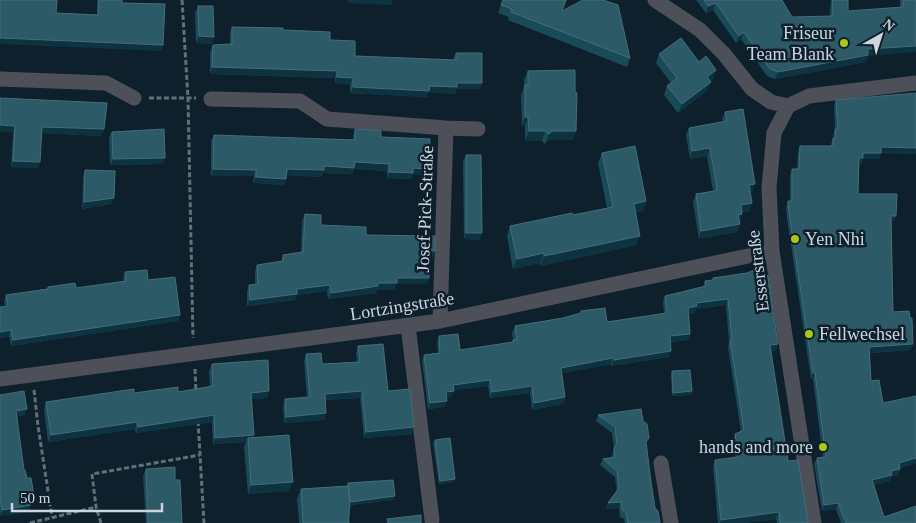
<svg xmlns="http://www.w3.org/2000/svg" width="916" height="523" font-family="Georgia,serif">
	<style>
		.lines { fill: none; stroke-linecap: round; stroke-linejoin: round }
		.path { stroke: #616f7b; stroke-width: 3; stroke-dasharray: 5 2.5; stroke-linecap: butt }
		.minor { stroke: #4d5059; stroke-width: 15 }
		.wall { fill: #194a58 }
		.shaded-wall { fill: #0d3341 }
		.building { fill: #2c5a67; stroke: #456d7a }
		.poi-dot { fill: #aac717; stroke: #0f202d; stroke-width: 2 }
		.labels { text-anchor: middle; stroke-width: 5; stroke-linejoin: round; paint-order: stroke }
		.poi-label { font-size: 18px; fill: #ccd6e0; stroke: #0f202d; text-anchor: end }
		.street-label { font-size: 18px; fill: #ccd6e0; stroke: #0f202d }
	</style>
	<rect width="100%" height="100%" fill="#0f202d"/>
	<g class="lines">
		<path class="path" d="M182,0L188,98L193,338
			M149,98H196
			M195,369L196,393
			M34,390L38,426L52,517
			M198,421L204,523
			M30,523L96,507
			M101,523L96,507L92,474L200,455"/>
		<path class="minor" d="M655,0L700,30L724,54L752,89L771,102L788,106L809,96L916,83
			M0,79L106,83L134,98
			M211,99L300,101L327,119L446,128L440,321
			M788,106L774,133L769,188L772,251L814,523
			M446,128L478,129
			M408,326L432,520
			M0,379L440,321L772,251
			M661,463L671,523"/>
	</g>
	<path class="wall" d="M97,0H122V3L163,45L161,51L56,13L97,15Z
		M503,0H567L562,11L630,58L627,67L508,20L509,17L498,13Z
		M696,0H782L792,17L830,16V7L832,0L848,11L900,7V0H916L868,56L866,62L775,79L767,76L741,39L736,43L713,10L706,13Z
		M198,6L212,44L196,43L195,13Z
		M232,27L283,30L330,40L355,56L453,60L456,53L480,89H456L455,94L428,92L427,97L350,93V84L335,83V78L210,74V52L213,45L230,44V33Z
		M659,54L699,62L716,70L713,79L710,81L707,91L678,113L664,95L667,86L671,83L656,63Z
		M528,71L576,131L572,140H548L545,144L542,141H525V126H522L521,95L524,87V80Z
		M0,98L104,129L101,136L42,133L38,168L11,167L13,132H0Z
		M836,100L916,154L881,153L879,159H863L861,164H859L858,194L894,221H891L893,312L911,350L870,353L871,381L883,403L916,396V463L900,468V469L898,475L891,477L890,481L874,485L884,517L916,523H841L836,509L822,511L814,464L817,458H823L813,379H811L787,218L786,207L788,201H790V175L792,169H797L798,152L800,146H831V144L833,138V135L835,129L834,106Z
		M725,112L752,192H750L752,203L749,211L742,212L737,232L699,239L693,202L696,194L713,191L707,156L690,159L686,135L689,128L723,122L722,119Z
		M355,129L381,137L428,169L426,175L412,174L411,179L387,178V171L354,169L352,174L323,173L321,177L286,175L284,185L253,183L254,176H211V141L214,135L353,140V136Z
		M112,132L163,164L110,165L109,138Z
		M602,153L646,201L643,211L636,212L637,245L540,266V263L513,269L507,236L510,226L573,215L607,208L598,163Z
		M466,155L480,240L464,239L463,162Z
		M85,170L114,198L111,204L82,209L83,177Z
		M305,214L321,225L366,235L433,258L429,257V278L426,284H396L394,290H377L376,293L328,299L327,291L297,295L295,300L247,306V291L249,285L255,284V271L257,265L281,262L283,255L301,252L302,221Z
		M125,272L148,280L180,315L178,321L11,346L9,336L0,338V307L5,306L4,301L6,295L46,289L48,287L76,288L124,281L123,278Z
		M713,278L778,344L776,350L771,351L788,461L808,523H777L776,519L743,523H718L713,466L715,460L735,458L733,441L735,434L741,432L728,347L729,342L726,305L696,309L694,313L689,314L690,334L688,340L671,342L669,357L611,366V364L562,373L565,397L563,404L532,410L530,393L490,398L488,386L454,390L451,397L447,398L445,407L428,409L422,361L424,355L438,353L437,342L439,336L460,350L512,342L513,339L512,333L515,326L563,318L580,314L581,311L607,322L664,313L663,302L665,296L703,287L705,281L712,280Z
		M358,346L388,391L412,434L364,438L360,398L325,400L326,413L324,420L284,423L283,406L285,399L307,397L304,361L306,354L322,364L357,362L356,353Z
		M212,364L267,398L252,399L253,437L289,491L248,494L244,447L246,442L213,444L212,422L136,433L135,429L48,442L44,409L46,402L134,393L178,392L210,387L209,371Z
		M672,371L691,395L672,396L671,375Z
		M0,395L25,415L17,416L24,470L32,502L30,503L31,505L28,512L0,516Z
		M598,415L646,445L655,508L660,523H625L624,519L620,517L619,508L606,509L608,503L617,492L616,486L615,477L600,465L603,459L612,458V455L614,448L612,433L596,421Z
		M435,440L455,479L454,482L439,484L433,443Z
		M146,469L175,480L182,523H146L143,476Z
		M348,483L393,500L350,505L349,523H299L297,499L301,489L347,486Z"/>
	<path class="shaded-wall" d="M348,0H393L391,5L347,3Z
		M716,3L713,10L706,13L708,6Z
		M744,32L741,39L736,43L739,36Z
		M199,36L214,37L212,44L196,43Z
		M0,38L163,45L161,51L0,44Z
		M916,46V52L868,56L866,62L775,79L778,72L868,49Z
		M212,67L337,71L335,78L210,74Z
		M716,70L713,79L703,86L707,77Z
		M337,77L353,78L350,84L335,83Z
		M711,82L707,91L678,113L682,104Z
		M457,83H482L480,89H456L455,94L428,92L427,97L350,93L353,87L430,86Z
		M525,117H528L525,126H522Z
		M0,125L15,126L13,132H0Z
		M42,127L104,129L101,136L40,133Z
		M529,131H545L542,141H525Z
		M552,131H576L572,140H548L545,144L549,134Z
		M881,147L916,148V154L881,153L879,159H863L861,164H857L859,158L863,153Z
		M710,148L707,156L690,159L692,151Z
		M165,158L163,164L110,165L113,159Z
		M13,161L40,162L38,168L11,167Z
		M355,162L389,164L387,171L354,169L352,174L323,173L321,177L284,175L287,169L324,166Z
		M413,168L428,169L426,175L412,174L411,179L387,178L389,172Z
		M213,169L256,170L254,176H211Z
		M256,177L286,179L284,185L253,183Z
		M755,184L752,192L746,193L749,185Z
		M114,198L111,204L82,209L84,202Z
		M646,201L643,211L630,213L634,204Z
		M752,203L749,211L739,212L741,205Z
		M742,214L740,222L738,215Z
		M891,216H896L894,221H889Z
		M740,224L737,232L699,239L701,231Z
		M466,233H482L480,240L464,239Z
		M640,236L637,245L540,266L544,256Z
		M429,251H435L433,258L427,257Z
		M544,253L540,263L513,269L517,259Z
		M397,278H429L426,284H396L394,290H377L376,293L328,299L331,293Z
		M330,285L327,291L297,295L295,300L247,306L250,300L297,289Z
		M728,299L726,305L696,309L694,313L686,315L688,308L696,303Z
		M180,315L178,321L11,346L13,340Z
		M11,330L9,336L0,338V332Z
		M690,334L688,340L668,342L670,336Z
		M778,344L776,350L768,351L770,345Z
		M913,344L911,350L867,353L869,347Z
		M671,351L669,357L611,366L614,360Z
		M613,358L611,364L559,374L561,368Z
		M813,373H815L813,379H811Z
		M490,380L488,386L450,391L453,385Z
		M532,386L530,393L490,398L492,392Z
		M269,391L267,398L249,399L251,393Z
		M362,391L360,398L322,400L325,394Z
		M454,391L451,397L444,399L446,392Z
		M692,391L691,395L672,396L673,393Z
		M565,397L563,404L532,410L534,403Z
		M447,401L445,407L428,409L430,403Z
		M27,409L25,415L14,417L16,411Z
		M326,413L324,420L284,423L286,417Z
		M214,415L212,422L136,433L138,427Z
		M137,422L135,429L48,442L51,435Z
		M414,427L412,434L364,438L366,432Z
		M254,435L251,441L248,438L246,442L213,444L215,438Z
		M916,458V463L897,469L899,463Z
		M900,469L898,475L891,477L890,481L870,486L872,480L891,471Z
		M455,479L454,482L439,484L440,481Z
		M293,482L289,491L248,494L251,485Z
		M34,496L32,502L27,503L29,497Z
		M395,496L393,500L348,505L349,502Z
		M621,502L619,508L606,509L608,503Z
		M838,503L836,509L822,511L824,505Z
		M31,505L28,512L0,516L2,510Z
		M779,512L776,519L743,523H720L721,520Z"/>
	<path class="building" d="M0,0H57L56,13L98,15L99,0H122V3L165,4L163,45L0,38Z
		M503,0H566L562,11L583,0H603L618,5L630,58L511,12L512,9L501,5Z
		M704,0H782L792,17L833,16L832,0H848V11L903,7V0H916V46L868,49V55L778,72L770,69L744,32L739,36L716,3L708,6Z
		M198,6H213L214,37L199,36Z
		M232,27L283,28V30L330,32V40L355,41V56L456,60V53H482V83H457V87L430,86L429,91L353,87V78L337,77V71L212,67L213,45L232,44Z
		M681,38L699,62L706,56L716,70L707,77L711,82L682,104L667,86L677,78L659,54Z
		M575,70V92L577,93L576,131H552L549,134L545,131H529L528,117H525V85H528V71Z
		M916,93V148L881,147V153H863V158H859L858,194H897L896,216H891L893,312L909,311L910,318H912L913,344L869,347L871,381L879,380L883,403L916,396V458L899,463L900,469L891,471L892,475L872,480L884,517L916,506V523H846L838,503L824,505L817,458L826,457L815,373H813L789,212L788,201H792V169H799L800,146H833V138H836L835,129H838L836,100Z
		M0,98L107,103L104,129L42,127L40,162L13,161L15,126L0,125Z
		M743,109L755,184L749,185L752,203L741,205L742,214L738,215L740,224L701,231L696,194L715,191L717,189L710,148L692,151L689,128L727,121L725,112Z
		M164,129L165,158L113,159L112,132Z
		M355,129L381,131V137L430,139L428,169L413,168V173L389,172V164L355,162L354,168L324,166V170L287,169L286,179L256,177V170L213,169L214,135L355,140Z
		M635,146L646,201L634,204L640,236L544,256V253L517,259L510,226L572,213L573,215L613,207L602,153Z
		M466,155H481L482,233H466Z
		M85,170L115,171L114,198L84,202Z
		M305,214L321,215V225L366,227V235L435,236V251H429V278H397V283H378V286L331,293L330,285L297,289V294L250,300L249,285L258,284L257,265L283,261V255L303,252Z
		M147,270L148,280L175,277L180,315L13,340L11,330L0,332V307L8,306L6,295L48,289V287L75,283L76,288L126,281L125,272Z
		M752,271H763L768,276L778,344L770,345L788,461L798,460L808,523H780L779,512L721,520L715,460L738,457L735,434L744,430L730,340H732L728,299L696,303L697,306L688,308L690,334L670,336L671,351L614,360L613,358L561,368L565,397L534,403L532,386L492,392L490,380L453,385L454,391L446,392L447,401L430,403L424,355L440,353L439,336L458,334L460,350L513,342V340L517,339L515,326L563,318L581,313V311L605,308L607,322L667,313L665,296L706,286L705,281L713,280V278L747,273Z
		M383,344L388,391L410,389L414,427L366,432L362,391L325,394L326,413L286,417L285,399L310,397L306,354L321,353L322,364L360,362L358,346Z
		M268,360L269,391L251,393L254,435L215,438L214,415L138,427L137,422L51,435L46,402L134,389V393L178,387V392L213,386L212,364Z
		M690,370L692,391L673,393L672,371Z
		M24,391L27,409L16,411L24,470H25L27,478H31L34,496L29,497L31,505L2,510L0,497V395Z
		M641,409L643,421L647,424L649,438L646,442L651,482L655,508L658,511L660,523H628L626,513L622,510L621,502L608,503L619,488L618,479L617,471L603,459L615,457L614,448L617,444L615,427L598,415Z
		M289,435L293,482L251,485L248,438Z
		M450,438L455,479L440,481L435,440Z
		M175,467V480H180L182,523H148L146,469Z
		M393,480L395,496L350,502L348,483Z
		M348,486L350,508L349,509V517H348L349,523H303L301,489Z
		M421,515V523H388L387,519Z"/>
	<g class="poi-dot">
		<circle cx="844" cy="43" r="5"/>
		<circle cx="795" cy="239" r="5"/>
		<circle cx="809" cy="334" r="5"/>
		<circle cx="823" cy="447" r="5"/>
	</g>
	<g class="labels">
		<g class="poi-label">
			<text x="834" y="39">Friseur<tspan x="834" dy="21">Team Blank</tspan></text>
			<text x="805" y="245" text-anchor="start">Yen Nhi</text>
			<text x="819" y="340" text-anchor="start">Fellwechsel</text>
			<text x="813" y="453">hands and more</text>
		</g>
		<g class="street-label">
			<text transform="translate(425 209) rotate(-88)" y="6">Josef-Pick-Straße</text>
			<text transform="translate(758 271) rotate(-97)" y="6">Esserstraße</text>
			<text transform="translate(402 306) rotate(-9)" y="6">Lortzingstraße</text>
		</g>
	</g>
	<g transform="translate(881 35) rotate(39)" stroke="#0f202d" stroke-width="4" paint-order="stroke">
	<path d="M0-4L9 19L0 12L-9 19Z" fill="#ccd6e0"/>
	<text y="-8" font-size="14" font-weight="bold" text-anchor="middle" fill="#ccd6e0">N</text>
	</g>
	<path d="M12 503v8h150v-8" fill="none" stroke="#ccd6e0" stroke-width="2.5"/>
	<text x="20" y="503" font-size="15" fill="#ccd6e0" stroke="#0f202d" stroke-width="4" paint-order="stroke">50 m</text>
</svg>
